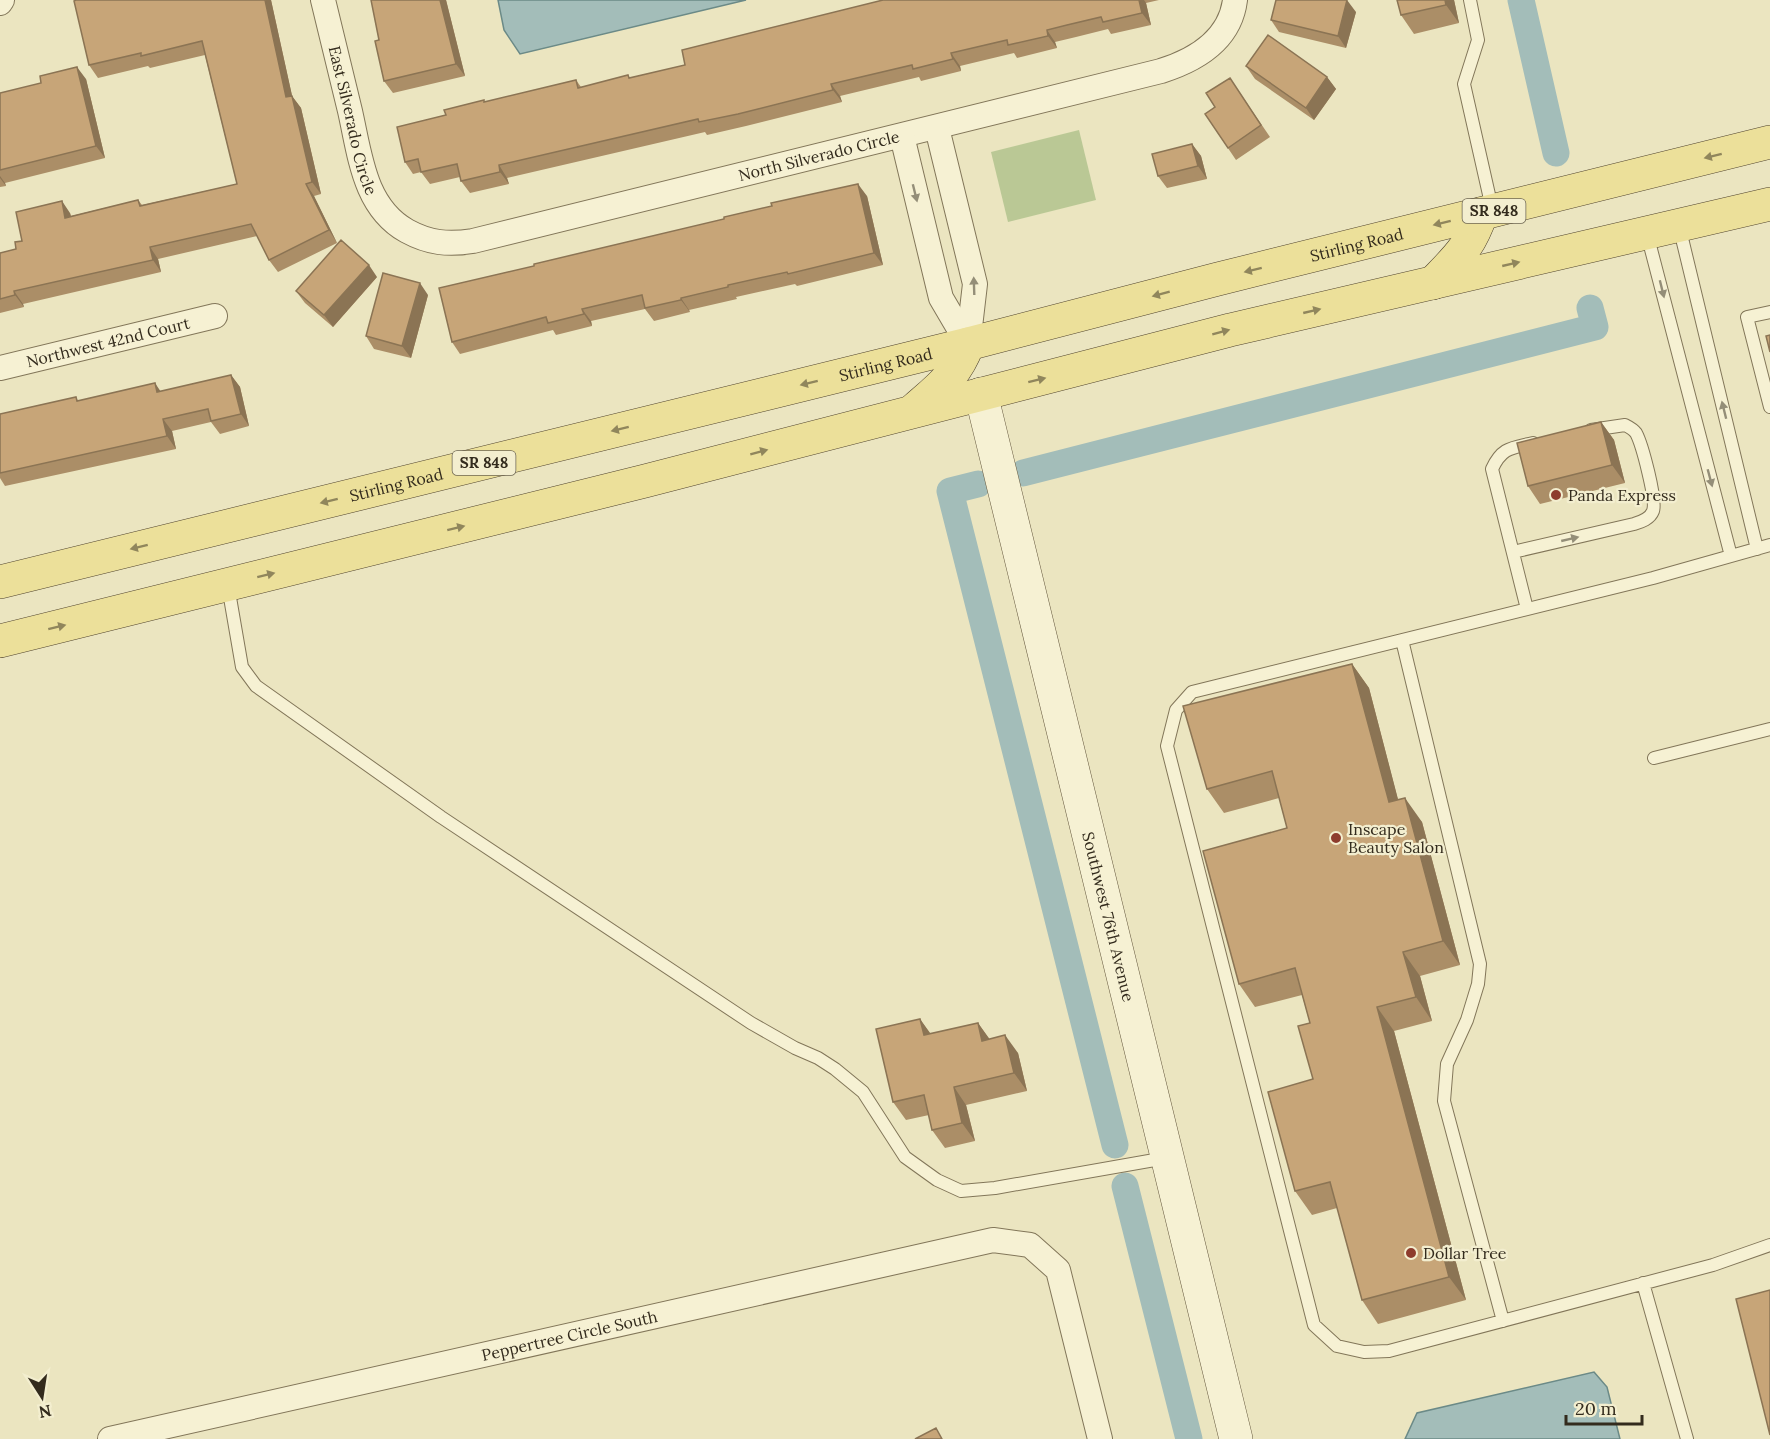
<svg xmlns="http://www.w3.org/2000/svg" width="1770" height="1439" font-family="Lora,serif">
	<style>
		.green { fill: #bac895 }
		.water { fill: #a3bdb9; stroke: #6b8a87; stroke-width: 1.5 }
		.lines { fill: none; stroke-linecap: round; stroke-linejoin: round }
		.canal { stroke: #a3bdb9; stroke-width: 27 }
		.lane-casing { stroke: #827659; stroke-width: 14 }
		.street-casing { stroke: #827659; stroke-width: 26 }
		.secondary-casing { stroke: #64573d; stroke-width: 34 }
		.primary-casing { stroke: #50432e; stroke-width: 34 }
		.lane { stroke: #f6f1d3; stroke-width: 12 }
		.street { stroke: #f6f1d3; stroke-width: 24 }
		.secondary { stroke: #f6f1d3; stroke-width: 33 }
		.primary { stroke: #ece09a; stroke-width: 33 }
		.wall { fill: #ab8e67 }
		.shaded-wall { fill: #8b7454 }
		.building { fill: #c7a578; stroke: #8b7454; stroke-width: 1.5 }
		.oneway { fill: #90865c }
		.oneway2 { fill: #948e78 }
		.poi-dot { fill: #8e3c2d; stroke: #f3eecf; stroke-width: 2 }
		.labels { text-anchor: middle; stroke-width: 4.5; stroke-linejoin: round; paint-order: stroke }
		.shield { fill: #f3eecf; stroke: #6d6652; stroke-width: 1.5 }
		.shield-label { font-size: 15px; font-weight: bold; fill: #332b1d }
		.street-label { font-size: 16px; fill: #332b1d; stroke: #f3eecf }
		.poi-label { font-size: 16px; fill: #332b1d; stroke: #f3eecf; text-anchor: start }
	</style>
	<rect width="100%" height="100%" fill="#ebe5c0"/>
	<path class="green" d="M1079,130L1096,200L1008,222L991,152Z"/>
	<path class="water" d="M498,0H746L520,54L504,30Z
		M1594,1372L1607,1387L1620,1439H1405L1417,1413Z"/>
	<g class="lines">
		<path class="canal" d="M1521,0L1556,153
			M1023,473L1595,327L1590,308
			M978,484L950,491L1115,1145
			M1125,1186L1189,1439"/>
		<g class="lane-casing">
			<path id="lane" d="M1470,0L1478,40L1464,84L1492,208
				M1679,226L1757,549
				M1647,234L1731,556
				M1770,312L1747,317L1770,407
				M1770,545L1653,578L1192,692L1176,710L1167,746L1314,1325L1337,1346L1364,1352L1389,1351L1713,1265L1770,1245
				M1513,552L1634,524C1641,522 1650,519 1653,511C1657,500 1642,444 1636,433C1633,429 1629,427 1625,425L1591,430
				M228,586L242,667L256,686L441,817L751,1023L795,1048L818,1058L835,1069L863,1092L905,1157L937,1180L961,1191L995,1188L1166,1158
				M1527,609L1492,469C1502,447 1512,448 1533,443
				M1402,640L1480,964L1478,984L1467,1020L1447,1064L1444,1101L1503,1321
				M1654,758L1770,729
				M1643,1283L1687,1439"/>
		</g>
		<g class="street-casing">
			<g id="street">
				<path id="s1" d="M323,0C332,37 341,74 350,111C360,155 364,207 407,231C429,243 448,245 473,241L1161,71C1196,60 1230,40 1235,0"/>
				<path d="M0,3L2,0"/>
				<path d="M937,128L975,284L968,344"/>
				<path d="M902,136L941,298L968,344"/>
				<path id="s2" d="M0,368L215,316"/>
				<path id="s3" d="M110,1439L993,1240L1030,1245L1058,1270L1100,1439"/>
			</g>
		</g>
		<g class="secondary-casing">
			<g id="secondary">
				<path id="s4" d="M981,394L1236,1439"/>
			</g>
		</g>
		<g class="primary-casing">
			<g id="primary">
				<path d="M1433,283C1457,258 1470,247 1481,214"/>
				<path d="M915,409C940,387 956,376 968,344"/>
				<path id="s5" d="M0,582L968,344L1218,279L1770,142"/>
				<path d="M0,641L645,481L1230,330L1770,204"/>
			</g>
		</g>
		<use href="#lane" class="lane"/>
		<use href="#street" class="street"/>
		<use href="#secondary" class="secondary"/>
		<use href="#primary" class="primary"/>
	</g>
	<path class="wall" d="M271,0L292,96L301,108L321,194L314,196L337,243L278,272L269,260L257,236L158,259L161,272L23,304L24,307L0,313V253L16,249L22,241L70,213L71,216L138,200L142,205L237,184L205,55L150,68L148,66L98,78L89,65Z
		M371,0H446L465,76L393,93L384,81L379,40Z
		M883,0H1159L1146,3L1151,25L1111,34L1108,29L1076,37L1055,42L1057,48L1017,58L1014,53L960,66L961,71L921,81L919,77L840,96L842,102L746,126L707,135L705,132L507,178L509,184L470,193L461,181L460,177L430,184L421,172L413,174L405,162L446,115L485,102L576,80L581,87L630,78L685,65Z
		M1397,0H1454L1459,23L1414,34L1401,15Z
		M1356,12L1346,48L1279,32L1271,20Z
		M1246,66L1327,77L1336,89L1314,120L1255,79Z
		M86,79L105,158L5,183L6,186L0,187V93Z
		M1238,90L1270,137L1236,160L1205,114Z
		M1192,144L1201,156L1207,179L1167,188L1158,176Z
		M867,196L883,265L797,286L795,284L736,297L737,299L689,310L690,312L654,321L645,309L591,321L592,326L556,335L553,330L460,354L452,342Z
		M377,277L333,327L305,303L296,291Z
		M428,295L411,358L374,349L366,336Z
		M231,375L240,387L249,426L220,434L211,422L172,431L176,449L5,486L0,478V414L76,397L78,401L161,392Z
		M1601,422L1614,440L1625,483L1540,504L1528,486Z
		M1352,664L1369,688L1398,800L1422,822L1460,965L1420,976L1432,1021L1394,1031L1466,1300L1378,1324L1362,1300L1337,1208L1312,1215L1295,1191L1313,1079L1310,1023L1302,995L1255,1007L1239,984L1287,828L1279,798L1224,813L1207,789Z
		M920,1019L930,1034L978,1023L989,1039L1018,1053L1027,1091L966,1105L975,1141L945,1148L932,1130L929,1115L906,1120L893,1102Z"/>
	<path class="shaded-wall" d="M265,0H271L295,109L286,97Z
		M440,0H446L465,76L456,64Z
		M1139,0H1144L1146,3L1151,25L1142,13Z
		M1347,0L1356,12L1346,48L1338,36Z
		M1445,0H1454L1459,23L1446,5Z
		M1047,30L1055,42L1057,48L1048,36Z
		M951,53L960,66L961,71L953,59Z
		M77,67L86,79L105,158L96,146Z
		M1327,77L1336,89L1314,120L1306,108Z
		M831,84L840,96L842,102L833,90Z
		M292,96L301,108L321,194L312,182Z
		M1192,144L1201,156L1207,179L1198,166Z
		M499,165L507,178L509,184L500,172Z
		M0,176L5,183L6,186L0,178Z
		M306,184L314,196L337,243L329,230Z
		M858,184L867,196L883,265L874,253Z
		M62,201L70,213L74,230L65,218Z
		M150,247L158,259L161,272L153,260Z
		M369,265L377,277L333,327L324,315Z
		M420,283L428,295L411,358L402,346Z
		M14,291L23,304L24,307L15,295Z
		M681,298L689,310L690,312L681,300Z
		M582,309L591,321L592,326L584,314Z
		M231,375L240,387L249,426L241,414Z
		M155,383L163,395L157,392Z
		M163,419L172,431L176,449L167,436Z
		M1601,422L1614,440L1625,483L1612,465Z
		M1352,664L1369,688L1405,826L1389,802Z
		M1405,798L1422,822L1460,965L1443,941Z
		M1403,952L1420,976L1432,1021L1416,997Z
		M1377,1007L1394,1031L1466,1300L1449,1277Z
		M920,1019L933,1037L924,1035Z
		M978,1023L991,1041H982Z
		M1005,1035L1018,1053L1027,1091L1014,1073Z
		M954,1087L966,1105L975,1141L962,1123Z"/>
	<path class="building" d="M76,0H265L286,97L292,96L312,182L306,184L329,230L269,260L251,224L150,247L153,260L14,291L15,295L0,299V253L16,249L15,242L22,241L16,212L62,201L65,218L138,200L140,206L237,184L202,41L141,56V53L89,65L74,1Z
		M371,0H440L456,64L384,81L375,41L379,40Z
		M883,0H1139L1142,13L1103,22L1101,17L1067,25L1047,30L1048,36L1008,45L1007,40L951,53L953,59L913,69L912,65L831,84L833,90L738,114L699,122L698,119L499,165L500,172L461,181L457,164L421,172L418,159L405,162L397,127L446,115L444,110L484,100V102L576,80L578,88L628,75L629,78L685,65L682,50Z
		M1276,0H1347L1338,36L1271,20Z
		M1397,0H1445L1446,5L1401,15Z
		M1268,35L1327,77L1306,108L1246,66Z
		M77,67L96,146L0,170V93L41,83L40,76Z
		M1230,78L1261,125L1228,148L1205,114L1215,107L1206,93Z
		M1192,144L1198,166L1158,176L1152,154Z
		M858,184L874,253L788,274L787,272L728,285V287L681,298V300L645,308L642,295L582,309L584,314L548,323L546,317L452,342L439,288L534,266V264L724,219V217L772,206L771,203Z
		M341,240L369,265L324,315L296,291Z
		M383,273L420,283L402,346L366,336Z
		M1770,335V352L1766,336Z
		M231,375L241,414L211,421L208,409L163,419L167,436L0,473V414L76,397L77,401L155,383L157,392Z
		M1601,422L1612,465L1528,486L1517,443Z
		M1352,664L1389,802L1405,798L1443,941L1403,952L1416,997L1377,1007L1449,1277L1362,1300L1330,1182L1295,1191L1268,1092L1313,1079L1298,1026L1310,1023L1295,968L1239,984L1203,851L1287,828L1272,771L1207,789L1183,706Z
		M920,1019L924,1035L978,1023L982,1041L1005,1035L1014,1073L954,1087L962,1123L932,1130L924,1095L893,1102L876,1029Z
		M1770,1290V1435L1736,1299Z
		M936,1428L942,1439H915Z"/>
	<defs><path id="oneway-solid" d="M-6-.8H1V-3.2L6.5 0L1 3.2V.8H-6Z" transform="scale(1.5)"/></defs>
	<g class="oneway">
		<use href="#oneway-solid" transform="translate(1713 156) rotate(166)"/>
		<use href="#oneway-solid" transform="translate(1442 223) rotate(166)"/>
		<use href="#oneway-solid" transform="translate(1511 264) rotate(-13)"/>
		<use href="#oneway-solid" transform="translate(1253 270) rotate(166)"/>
		<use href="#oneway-solid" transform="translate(1161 294) rotate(165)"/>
		<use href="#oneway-solid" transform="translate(1312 311) rotate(-13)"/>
		<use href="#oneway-solid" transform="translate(1221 332) rotate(-15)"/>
		<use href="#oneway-solid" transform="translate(1037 380) rotate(-14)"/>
		<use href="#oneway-solid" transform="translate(809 383) rotate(166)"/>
		<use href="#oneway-solid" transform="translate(620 429) rotate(166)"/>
		<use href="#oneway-solid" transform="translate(759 452) rotate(-15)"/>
		<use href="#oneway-solid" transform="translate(329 501) rotate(166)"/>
		<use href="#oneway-solid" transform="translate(456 528) rotate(-14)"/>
		<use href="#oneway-solid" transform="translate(139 547) rotate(166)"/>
		<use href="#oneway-solid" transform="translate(266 575) rotate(-14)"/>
		<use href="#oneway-solid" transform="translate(57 627) rotate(-14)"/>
	</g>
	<g class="oneway2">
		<use href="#oneway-solid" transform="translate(915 193) rotate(76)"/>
		<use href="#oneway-solid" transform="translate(974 286) rotate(-92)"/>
		<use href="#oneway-solid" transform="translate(1662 289) rotate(76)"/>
		<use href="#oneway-solid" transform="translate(1724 410) rotate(-104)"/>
		<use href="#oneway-solid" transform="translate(1710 478) rotate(75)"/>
		<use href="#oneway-solid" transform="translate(1570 539) rotate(-13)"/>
	</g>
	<g class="poi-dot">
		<circle cx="1556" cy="495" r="6"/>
		<circle cx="1336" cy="838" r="6"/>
		<circle cx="1411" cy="1253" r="6"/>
	</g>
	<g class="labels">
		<g class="shield">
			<rect x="1462.5" y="199" width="63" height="24" rx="4.5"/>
			<rect x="452.5" y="451" width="63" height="24" rx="4.5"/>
		</g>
		<g class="shield-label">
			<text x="1494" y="216">SR 848</text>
			<text x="484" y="468">SR 848</text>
		</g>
		<g class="street-label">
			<text dy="6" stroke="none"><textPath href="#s1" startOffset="124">East Silverado Circle</textPath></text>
			<text dy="6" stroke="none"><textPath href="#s1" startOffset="676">North Silverado Circle</textPath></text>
			<text dy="6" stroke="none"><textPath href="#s5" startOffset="1398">Stirling Road</textPath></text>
			<text dy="6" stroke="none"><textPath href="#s2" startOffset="111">Northwest 42nd Court</textPath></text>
			<text dy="6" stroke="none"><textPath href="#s5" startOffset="912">Stirling Road</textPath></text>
			<text dy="6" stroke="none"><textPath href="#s5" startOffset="408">Stirling Road</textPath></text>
			<text dy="6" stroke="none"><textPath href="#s4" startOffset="538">Southwest 76th Avenue</textPath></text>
			<text dy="6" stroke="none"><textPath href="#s3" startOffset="471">Peppertree Circle South</textPath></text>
		</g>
		<g class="poi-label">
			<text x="1568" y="501">Panda Express</text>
			<text x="1348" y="835">Inscape<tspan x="1348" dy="18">Beauty Salon</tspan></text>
			<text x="1423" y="1259">Dollar Tree</text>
		</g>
	</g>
	<g transform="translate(42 1397) rotate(168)" stroke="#f3eecf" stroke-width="4.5" paint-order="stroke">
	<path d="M0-4.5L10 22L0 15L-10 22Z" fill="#332b1d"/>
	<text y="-9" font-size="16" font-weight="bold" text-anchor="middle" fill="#332b1d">N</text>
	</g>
	<path d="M1566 1415v9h76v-9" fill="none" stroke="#332b1d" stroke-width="3"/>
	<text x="1575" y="1415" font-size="18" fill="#332b1d" stroke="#f3eecf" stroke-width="4.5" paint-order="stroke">20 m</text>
</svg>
